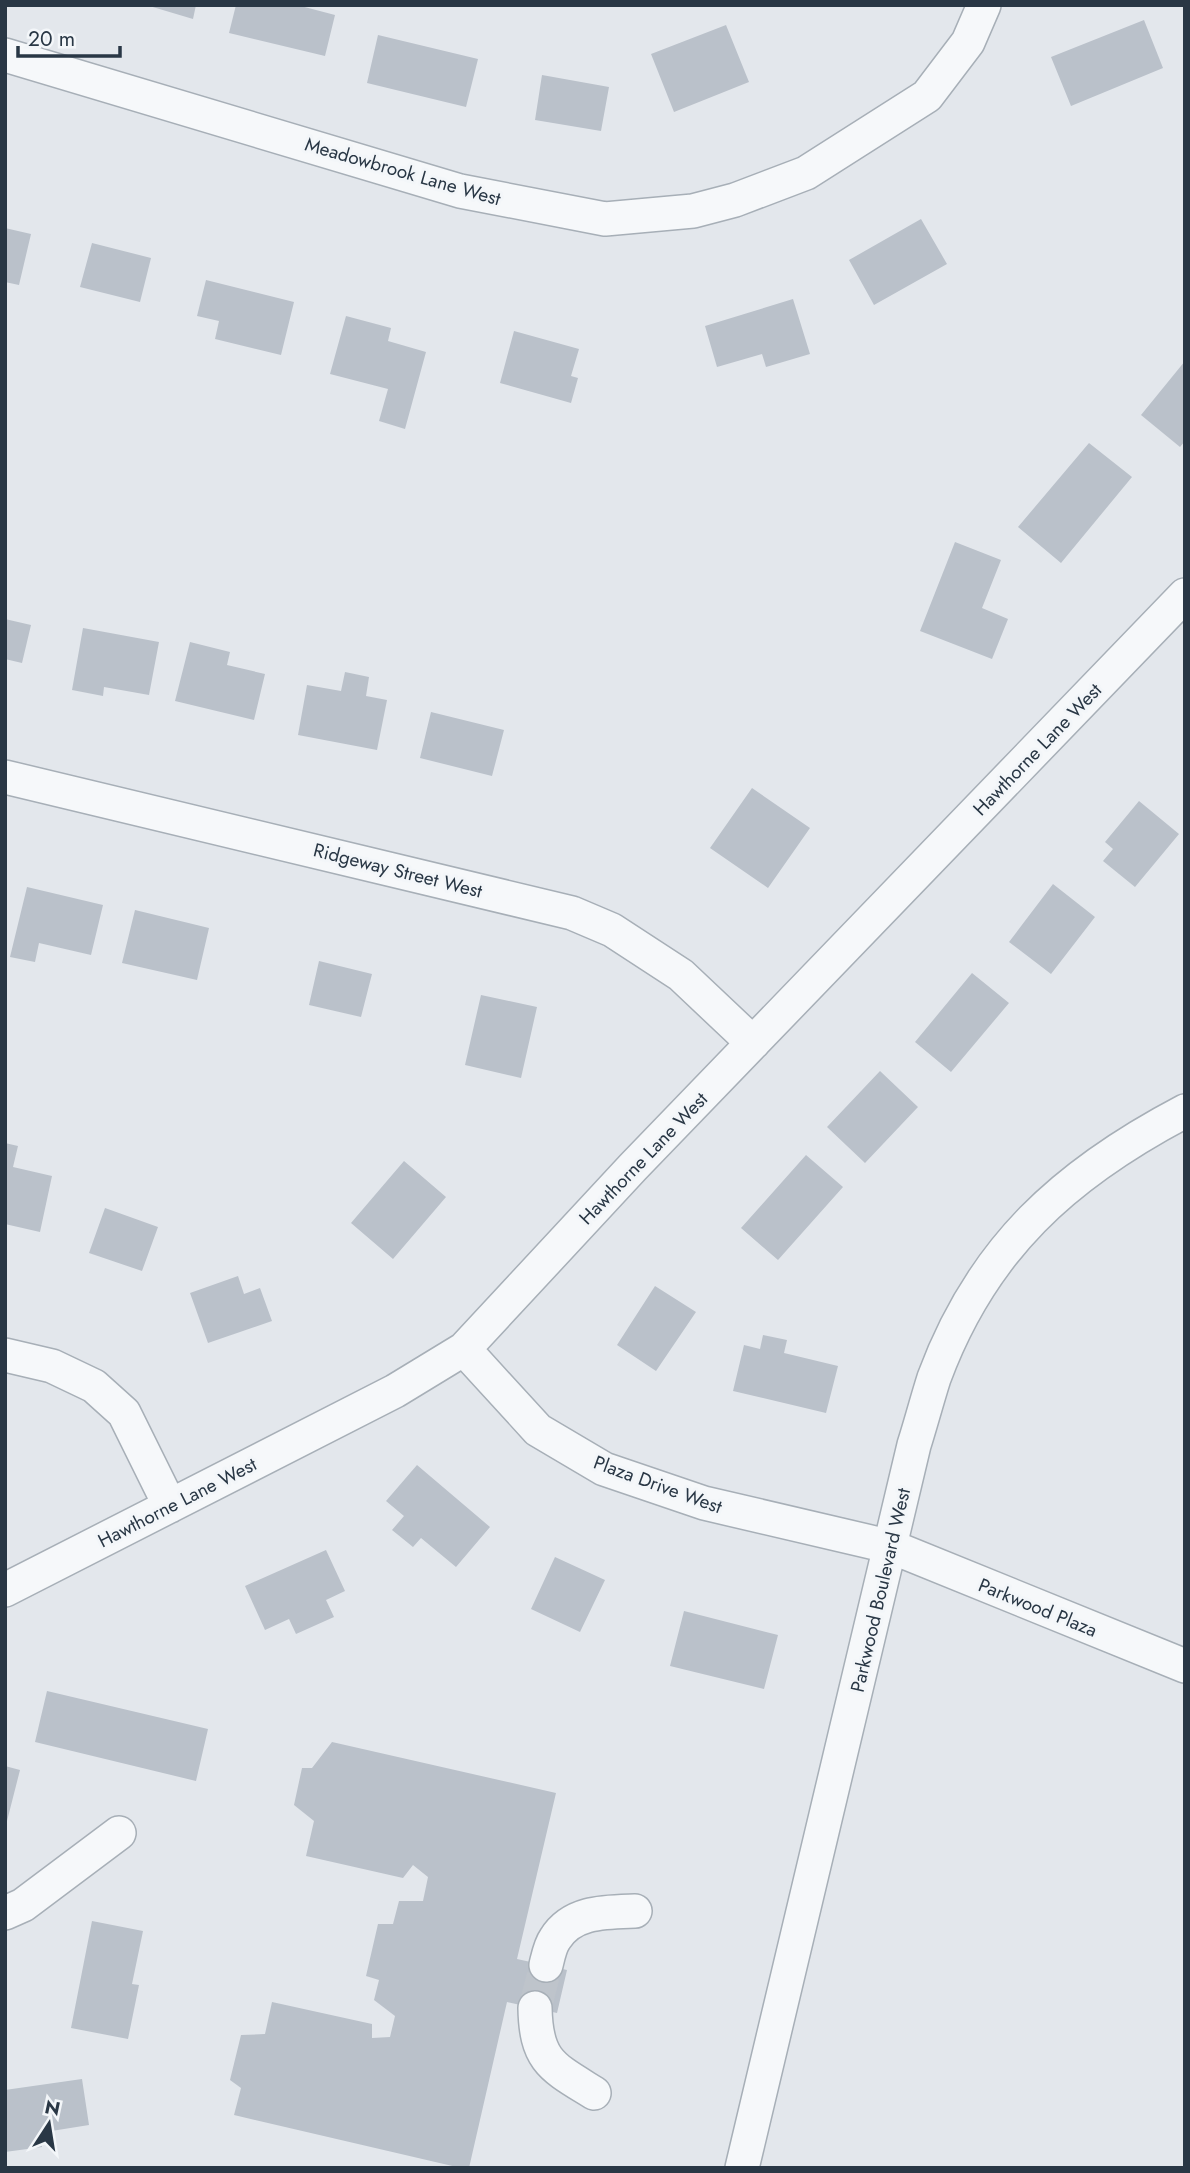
<svg xmlns="http://www.w3.org/2000/svg" width="1190" height="2173" font-family="Jost,sans-serif">
	<style>
		.building { fill: #bac1ca }
		.lines { fill: none; stroke-linecap: round; stroke-linejoin: round }
		.minor-tunnel { stroke: #bec4cb; stroke-width: 33; stroke-dasharray: 33 17; stroke-linecap: butt }
		.minor-casing { stroke: #a7afb7; stroke-width: 36 }
		.minor { stroke: #f6f8fa; stroke-width: 33 }
		.labels { text-anchor: middle; stroke-width: 6; stroke-linejoin: round; paint-order: stroke }
		.street-label { font-size: 19px; fill: #293745; stroke: #f3f6f9 }
	</style>
	<rect width="100%" height="100%" fill="#e3e7ec"/>
	<path class="building" d="M146,5H196L193,19Z
		M236,5H297L335,15L325,56L229,33Z
		M1144,20L1163,68L1071,106L1051,57Z
		M726,25L749,82L674,112L651,54Z
		M378,35L478,59L466,107L367,83Z
		M542,75L609,87L601,131L535,120Z
		M921,219L947,264L874,305L849,260Z
		M5,228L31,234L19,285L5,282Z
		M92,243L151,258L140,302L80,287Z
		M206,280L294,302L281,355L215,339L219,321L197,316Z
		M793,299L810,354L766,367L762,354L717,367L705,326Z
		M346,316L391,328L388,341L426,352L405,429L379,421L388,389L330,374Z
		M514,331L579,349L571,376L578,378L571,403L500,383Z
		M1185,361V441L1180,447L1141,415Z
		M1089,443L1132,477L1061,563L1018,527Z
		M955,542L1001,560L982,608L1008,619L992,659L920,631Z
		M5,619L31,625L22,663L5,659Z
		M83,628L159,642L149,695L104,687L103,696L72,690Z
		M190,642L230,652L227,665L265,674L254,720L175,701Z
		M345,672L369,677L366,696L387,700L377,750L298,735L307,685L341,691Z
		M431,712L504,730L492,776L420,758Z
		M752,788L810,828L768,888L710,848Z
		M1139,801L1179,834L1135,887L1103,861L1113,849L1105,842Z
		M1053,884L1095,917L1051,974L1009,942Z
		M27,887L103,905L91,955L39,943L35,962L10,957Z
		M135,910L209,928L197,980L122,963Z
		M319,961L372,974L361,1017L309,1005Z
		M972,973L1009,1003L951,1072L915,1042Z
		M481,995L537,1007L521,1078L465,1065Z
		M880,1071L918,1107L865,1163L827,1127Z
		M5,1143L18,1146L13,1167L52,1176L40,1232L5,1224Z
		M806,1155L843,1187L778,1260L741,1228Z
		M404,1161L446,1197L393,1259L351,1223Z
		M105,1208L158,1227L142,1271L89,1253Z
		M238,1276L244,1294L260,1288L272,1321L208,1343L190,1293Z
		M655,1286L696,1312L656,1371L617,1345Z
		M763,1335L787,1340L784,1353L838,1366L826,1413L733,1391L744,1345L760,1349Z
		M417,1465L490,1527L456,1567L421,1538L413,1547L392,1530L404,1516L386,1501Z
		M326,1550L345,1591L326,1600L334,1617L296,1634L289,1619L265,1630L245,1586Z
		M555,1557L605,1580L580,1632L531,1609Z
		M684,1611L778,1635L764,1689L670,1666Z
		M47,1691L208,1729L196,1781L35,1742Z
		M332,1742L556,1793L517,1959L567,1970L557,2013L507,2002L469,2168H461L234,2115L241,2088L230,2080L241,2035L265,2034L272,2002L372,2024V2038L390,2037L395,2016L374,2000L379,1980L366,1976L378,1924H393L399,1901H423L428,1877L413,1865L403,1878L306,1856L314,1821L294,1805L302,1768H312Z
		M5,1766L20,1770L6,1825H5Z
		M92,1921L143,1931L132,1984L139,1985L128,2039L71,2028Z
		M82,2079L89,2125L39,2133L42,2147L5,2152V2090Z"/>
	<g class="lines">
		<path class="minor-tunnel" d="M535,2008L546,1965"/>
		<g class="minor-casing">
			<path id="minor" d="M5,55L460,191L605,219L693,211L735,200L806,173L927,96L968,42L984,5
				M5,777L572,913L612,930L681,975L753,1043
				M464,1349L538,1430L604,1469L704,1503L892,1547L1185,1666
				M5,1355L52,1366L94,1386L124,1413L170,1506
				M5,1590L395,1391L464,1349L633,1167L1185,595
				M5,1913L23,1905L119,1833
				M546,1965C548,1957 550,1946 555,1939C572,1911 606,1912 635,1911
				M535,2008C536,2061 552,2067 594,2093
				M742,2168L914,1445C921,1423 927,1400 934,1378C982,1248 1065,1174 1185,1111"/>
		</g>
		<use href="#minor" class="minor"/>
	</g>
	<g class="labels">
		<g class="street-label">
			<text transform="translate(403 171) rotate(16)" y="7">Meadowbrook Lane West</text>
			<text transform="translate(1037 749) rotate(-46)" y="7">Hawthorne Lane West</text>
			<text transform="translate(398 870) rotate(14)" y="7">Ridgeway Street West</text>
			<text transform="translate(643 1158) rotate(-46)" y="7">Hawthorne Lane West</text>
			<text transform="translate(658 1484) rotate(20)" y="7">Plaza Drive West</text>
			<text transform="translate(177 1502) rotate(-27)" y="7">Hawthorne Lane West</text>
			<text transform="translate(880 1590) rotate(-77)" y="7">Parkwood Boulevard West</text>
			<text transform="translate(1038 1607) rotate(22)" y="7">Parkwood Plaza</text>
		</g>
	</g>
	<rect width="1190" height="2173" fill="none" stroke="#293745" stroke-width="14"/>
	<g transform="translate(49 2124) rotate(12)" stroke="#f3f6f9" stroke-width="5" paint-order="stroke">
	<path d="M0-5L12 26L0 18L-12 26Z" fill="#293745"/>
	<text y="-10" font-size="19" font-weight="bold" text-anchor="middle" fill="#293745">N</text>
	</g>
	<path d="M18 46v10h102v-10" fill="none" stroke="#293745" stroke-width="3.5"/>
	<text x="28" y="46" font-size="21" fill="#293745" stroke="#f3f6f9" stroke-width="5" paint-order="stroke">20 m</text>
</svg>
